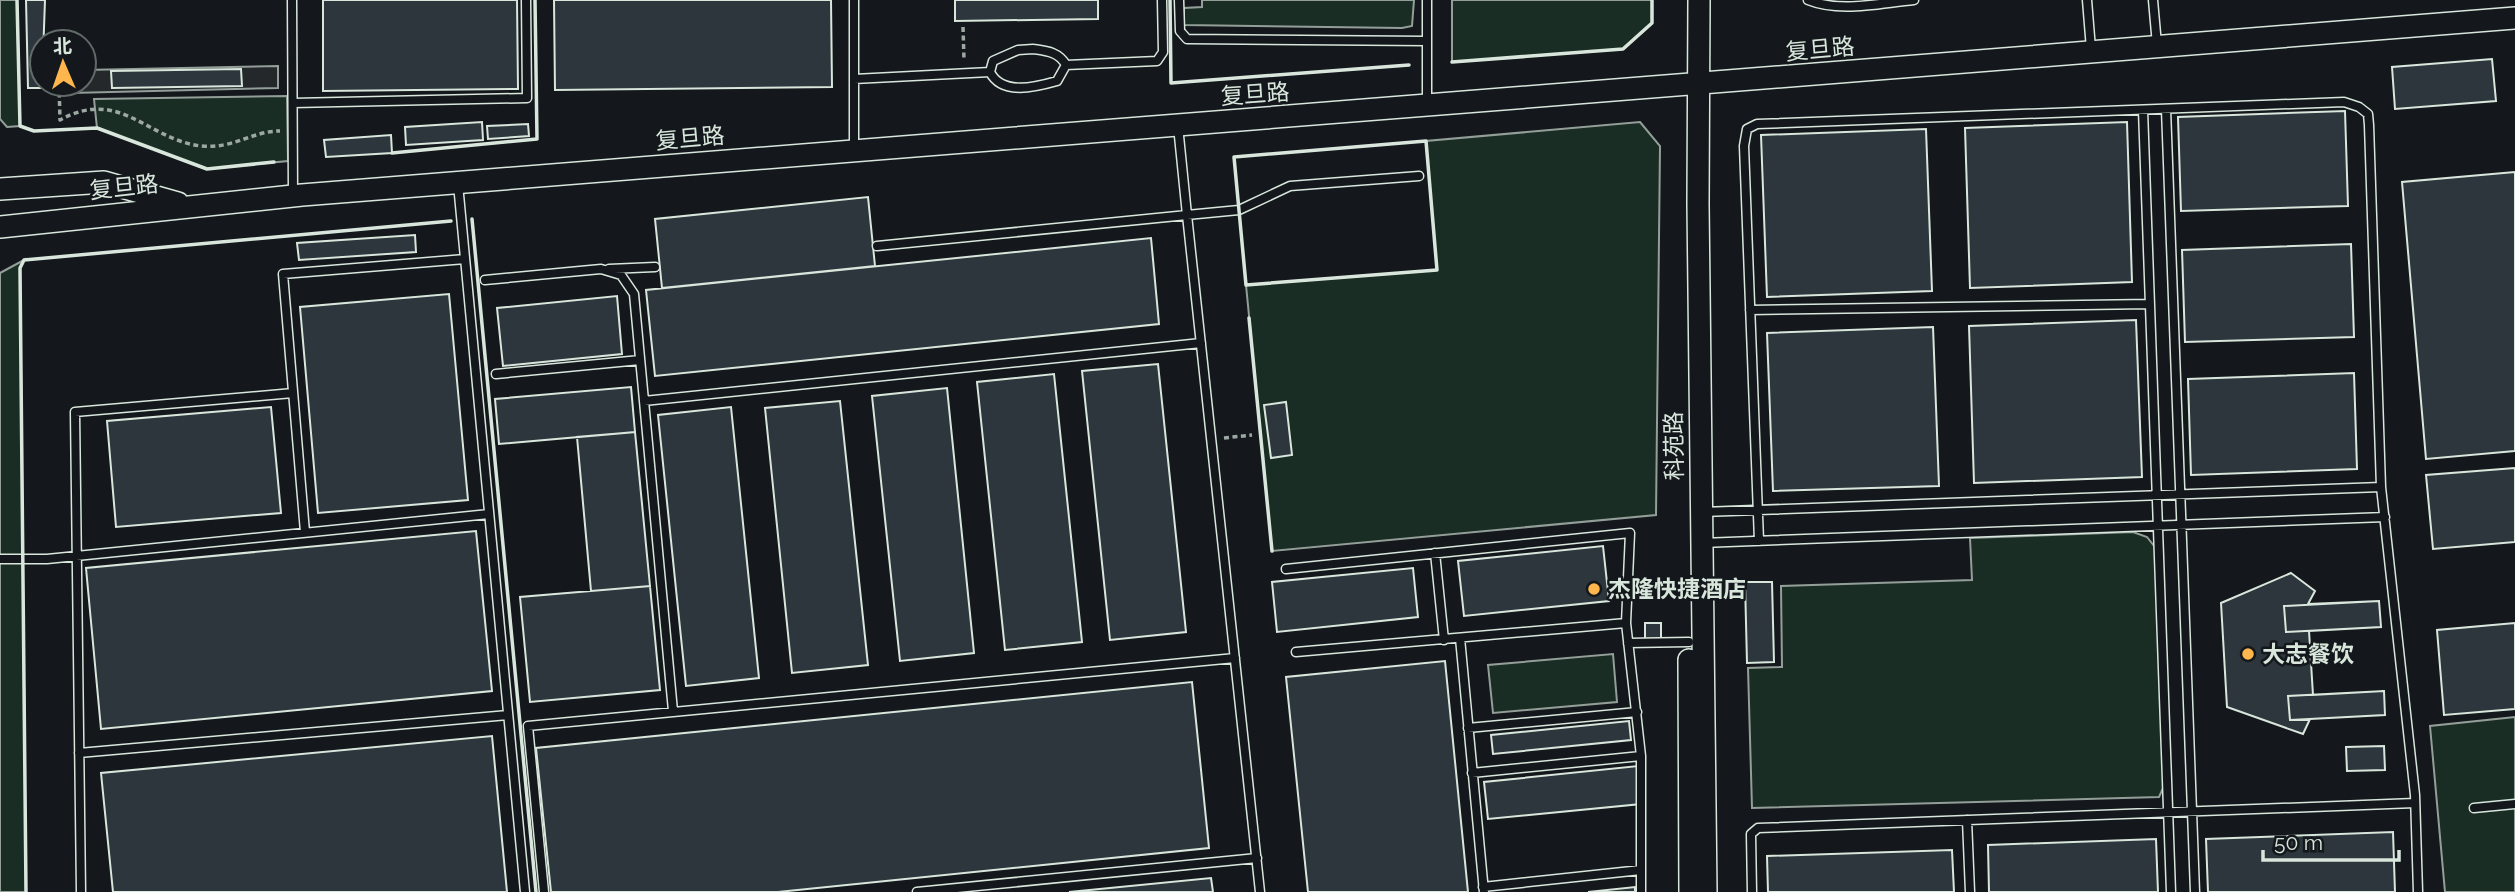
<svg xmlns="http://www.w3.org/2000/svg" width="2515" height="892" font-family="Raleway,'Noto Sans SC',sans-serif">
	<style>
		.green { fill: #1a2d24; stroke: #939e99; stroke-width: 2 }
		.parking { fill: #24282b; stroke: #939e99; stroke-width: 2 }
		.building { fill: #2c363c; stroke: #d8e6dc; stroke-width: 2 }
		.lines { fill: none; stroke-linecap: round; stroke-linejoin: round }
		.service-casing { stroke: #d8e6dc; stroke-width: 11 }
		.tertiary-casing { stroke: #d8e6dc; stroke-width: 24 }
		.path { stroke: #9da8a2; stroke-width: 3.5; stroke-dasharray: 5 3.5; stroke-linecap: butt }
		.service { stroke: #14181c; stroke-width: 8 }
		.tertiary { stroke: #14181c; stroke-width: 21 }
		.wall { stroke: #d8e6dc; stroke-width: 3.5 }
		.poi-dot { fill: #ffb74d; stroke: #14181c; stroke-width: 2.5 }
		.labels { text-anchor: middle; stroke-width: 5; stroke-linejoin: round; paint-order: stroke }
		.street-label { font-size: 23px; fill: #d8e6dc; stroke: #14181c }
		.poi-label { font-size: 23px; font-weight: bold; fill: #d8e6dc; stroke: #14181c; text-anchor: start }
	</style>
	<rect width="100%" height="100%" fill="#14181c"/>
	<path class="green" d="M0,0H17L20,126L7,127L0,119Z
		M1202,0H1414L1412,26L1402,28L1184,25V8L1202,7Z
		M1452,0H1652V23L1623,49L1452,62Z
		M287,96L288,161L207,169L97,128L94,99Z
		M1640,122L1660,146L1656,515L1272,551L1246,285L1437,270L1426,141Z
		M24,260L20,268L26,892H0V273Z
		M2133,532L2147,537L2158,551L2164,786L2159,797L1752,808L1748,668L1782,667L1781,586L1972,580L1970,538Z
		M1613,654L1617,702L1493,713L1488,665Z
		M2515,717V892H2445L2430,726Z"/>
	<path class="parking" d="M278,66V88L71,93V84H84V70Z"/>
	<path class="building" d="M26,0H45L42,84H46L47,88H28Z
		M323,0H517L518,89L323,91Z
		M554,0H831L832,87L555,90Z
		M955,0H1098V19L955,21Z
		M2492,59L2496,101L2395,109L2392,67Z
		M241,69L242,86L112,88L111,71Z
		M2345,111L2348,206L2181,211L2178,117Z
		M482,122L483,140L406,145L405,127Z
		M2127,122L2132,282L1970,288L1965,128Z
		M528,124L529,136L488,139L487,126Z
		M1926,129L1932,291L1767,297L1761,135Z
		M391,135L392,153L326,157L324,140Z
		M2515,172V451L2426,459L2402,182Z
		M868,197L875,266L662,288L655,219Z
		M415,235L416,252L299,260L297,243Z
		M1151,238L1159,324L655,376L646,290Z
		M2351,244L2354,337L2185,342L2182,250Z
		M449,294L468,500L318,513L300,307Z
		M617,296L622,354L503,366L497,308Z
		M2136,320L2142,477L1974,483L1969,326Z
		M1933,327L1939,486L1773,491L1767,333Z
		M1158,364L1186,632L1110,640L1082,371Z
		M2354,373L2357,469L2191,475L2188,379Z
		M1054,374L1082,642L1005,650L977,382Z
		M631,387L635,432L499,444L495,399Z
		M947,388L974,653L900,661L872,396Z
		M840,401L868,665L792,673L765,408Z
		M1286,402L1292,455L1271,458L1264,405Z
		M271,407L281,513L116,527L107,421Z
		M731,407L759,678L686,686L658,415Z
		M635,432L650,586L591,591L577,437Z
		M2515,468V542L2433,549L2426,475Z
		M476,531L492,691L101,729L86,568Z
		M1603,546L1609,601L1464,616L1458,561Z
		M1413,568L1418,617L1277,632L1272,582Z
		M2291,573L2315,591L2308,604L2379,601L2381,627L2309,631L2313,695L2384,691L2385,715L2310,719L2303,734L2227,707L2221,603Z
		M1745,582H1772L1774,662L1747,663Z
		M650,586L660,690L530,702L520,597Z
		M2379,601L2381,627L2286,632L2284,606Z
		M1645,623H1661V639L1645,640Z
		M2515,623V709L2444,715L2437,630Z
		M1445,661L1468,892H1308L1286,677Z
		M1192,682L1209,848L778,892H551L536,748Z
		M2384,691L2385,715L2290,720L2288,696Z
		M1629,721L1631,740L1493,754L1491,735Z
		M492,736L507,892H113L101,773Z
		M2384,746L2385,770L2347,771L2346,747Z
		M1638,766L1641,804L1488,819L1484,782Z
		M2393,832L2395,892H2208L2206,839Z
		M2156,839L2158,892H1989L1988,845Z
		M1952,850L1954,892H1768L1767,856Z
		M1211,878L1213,892H1069Z
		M1635,887V892H1588Z"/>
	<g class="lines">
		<g class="service-casing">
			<path id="service" d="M292,0L293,193
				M854,0V149
				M1179,0L1180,31L1187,39L1427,41
				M1427,0V104
				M1808,0C1840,13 1880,3 1914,0
				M2087,0L2091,49
				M2153,0L2157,45
				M1033,49C1047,51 1059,52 1066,65L1057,81C1036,87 1002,96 990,72L993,61L1018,50Z
				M1066,65L1157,61L1163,52L1162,0
				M854,79L990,72
				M293,103L527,98L526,0
				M2166,109L2195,892
				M2143,110L2171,892
				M1178,126L1187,215L1239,210L1290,186L1419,176
				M458,184L525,892
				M877,246L1187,215L1260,892
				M609,269L655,267
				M485,280L601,269L621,275L634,294L673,711
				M1750,310L2150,304
				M496,374L640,360
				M644,401L1201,343
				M1702,512L2381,487
				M305,532L283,274L465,259
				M1759,541L1744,146L1747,129L1757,124L2344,102L2359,107L2368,114L2369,125L2381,487L2415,795L2418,892
				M1702,543L2385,517
				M1435,553L1444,640
				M0,559H47L489,514
				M1286,569L1630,533L1626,623L1641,756V870L1483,887
				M1460,638L1484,892
				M1628,643L1689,642
				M1296,652L1626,623
				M1468,728L1637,712
				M79,753L508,715
				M1472,773L1641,756
				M2474,808L2515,804
				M1967,820L1970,892
				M81,892L75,412L293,393
				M544,892L528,726L1235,658
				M917,892L1257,858
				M1641,892V870
				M1752,892L1751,834L1758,828L2415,803"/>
		</g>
		<g class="tertiary-casing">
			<path id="tertiary" d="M1699,0L1698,204L1706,892
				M0,189L104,182L178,203
				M0,227L302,195L2515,18
				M1689,660L1690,892"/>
		</g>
		<path class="path" d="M963,27L964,60
			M59,84L60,120C120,87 146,139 201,146C234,149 252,131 280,131
			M1224,438L1252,435"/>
		<use href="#service" class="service"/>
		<use href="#tertiary" class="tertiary"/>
		<path class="wall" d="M17,0L20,126L34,131L97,128L207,169L274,162
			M1170,0L1171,83L1409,65
			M1452,62L1623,49L1652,23V0
			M1426,141L1437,270L1246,285L1234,157Z
			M392,153L537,139L535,0
			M472,219L536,892
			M1249,318L1272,551
			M26,892L20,268L24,260L451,221"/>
	</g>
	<g class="poi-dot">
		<circle cx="1594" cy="589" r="7"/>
		<circle cx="2248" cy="654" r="7"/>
	</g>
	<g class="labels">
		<g class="street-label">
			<text transform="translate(1820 49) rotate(-5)" y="8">复旦路</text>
			<text transform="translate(1255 94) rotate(-4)" y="8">复旦路</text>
			<text transform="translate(690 138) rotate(-5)" y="8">复旦路</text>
			<text transform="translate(124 187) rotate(-6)" y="8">复旦路</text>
			<text transform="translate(1674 446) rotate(-91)" y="8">科苑路</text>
		</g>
		<g class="poi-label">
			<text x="1608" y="597">杰隆快捷酒店</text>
			<text x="2262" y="662">大志餐饮</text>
		</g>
	</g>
	<g transform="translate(63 63) rotate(358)"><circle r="33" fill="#14181c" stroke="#626a69" stroke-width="2"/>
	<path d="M0-5L12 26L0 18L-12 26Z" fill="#ffb74d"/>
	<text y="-10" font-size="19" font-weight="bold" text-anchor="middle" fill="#d8e6dc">北</text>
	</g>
	<path d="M2263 850v10h136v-10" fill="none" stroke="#d8e6dc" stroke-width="3.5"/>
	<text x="2274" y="850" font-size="21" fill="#d8e6dc" stroke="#14181c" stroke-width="5" paint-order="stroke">50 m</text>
</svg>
